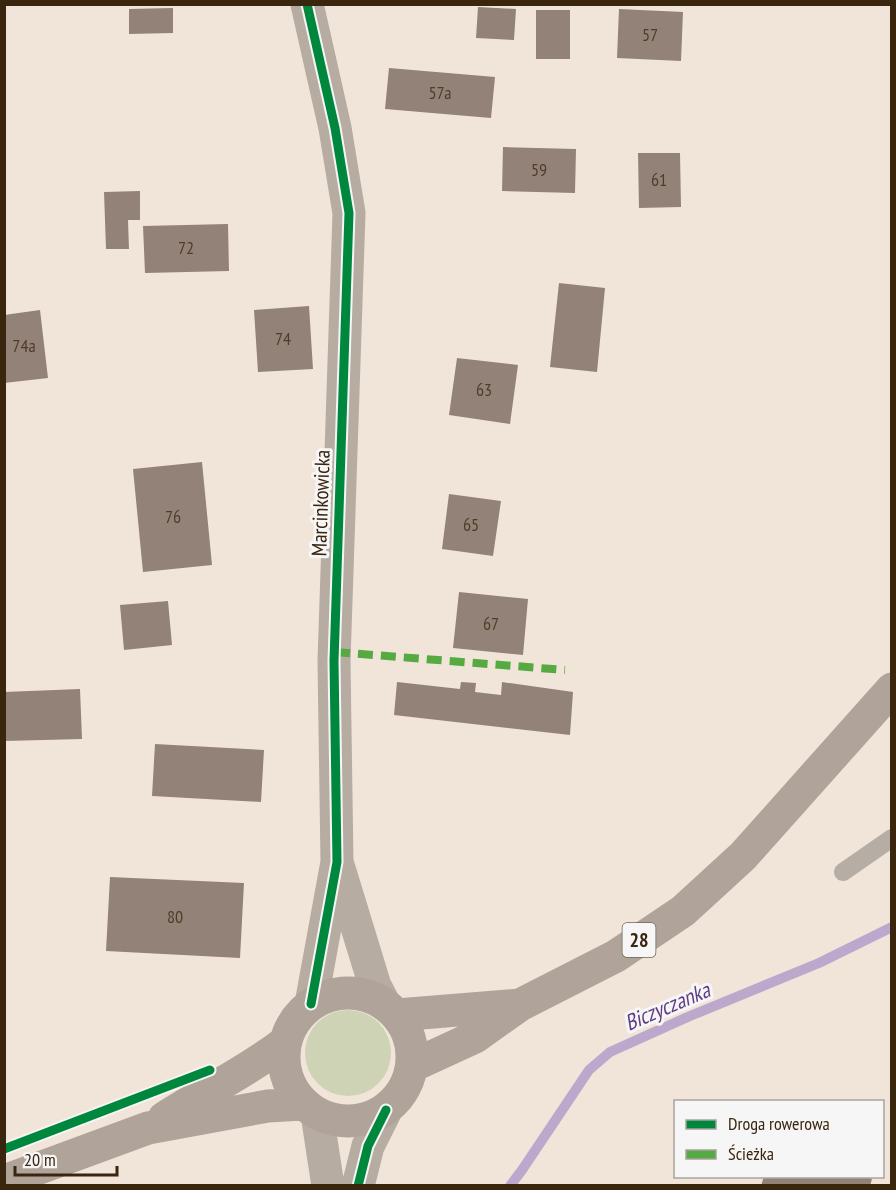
<svg xmlns="http://www.w3.org/2000/svg" width="896" height="1190" font-family="'PT Sans Narrow',sans-serif">
	<style>
		.green { fill: #cfd3b5 }
		.lines { fill: none; stroke-linecap: round; stroke-linejoin: round }
		.stream { stroke: #bca7cd; stroke-width: 10 }
		.building { fill: #938277 }
		.lane { stroke: #b6aea5; stroke-width: 18 }
		.secondary { stroke: #b6aca2; stroke-width: 33 }
		.primary { stroke: #b0a49a; stroke-width: 33 }
		.quiet { stroke: #55aa41; stroke-width: 8; stroke-dasharray: 15 8; stroke-linecap: butt }
		.cycleway-casing { stroke: #f6f6f6; stroke-width: 13 }
		.cycleway { stroke: #00873e; stroke-width: 9 }
		.labels { text-anchor: middle; stroke-width: 6; stroke-linejoin: round; paint-order: stroke }
		.number-label { font-size: 18px; fill: #503c29 }
		.shield { fill: #f6f6f6; stroke: #726454; stroke-width: 1.5 }
		.shield-label { font-size: 20px; font-weight: bold; fill: #3a250f }
		.street-label { font-size: 21px; fill: #3a250f; stroke: #f6f6f6 }
		.water-label { font-size: 22px; font-style: italic; fill: #5f3c85; stroke: #f6f6f6 }
	</style>
	<rect width="100%" height="100%" fill="#f1e5d9"/>
	<path class="green" d="M305 1053a43 43 0 1 1 86 0a43 43 0 1 1-86 0Z"/>
	<g class="lines">
		<path class="stream" d="M510,1186L522,1170L589,1070L610,1052L690,1016L819,963L892,927"/>
	</g>
	<path class="building" d="M478,7L516,9L514,40L476,38Z
		M173,8V33L129,34V9Z
		M619,9L683,12L681,61L617,58Z
		M536,10H570V59H536Z
		M389,68L495,77L491,118L385,109Z
		M503,147L576,149L575,193L502,191Z
		M638,153H680L681,207L639,208Z
		M140,191V220H128L129,249H106L104,192Z
		M228,224L229,271L145,273L143,226Z
		M559,283L605,288L597,372L550,367Z
		M309,306L313,369L258,372L254,310Z
		M40,310L48,378L4,383V315Z
		M457,358L518,365L510,424L449,415Z
		M202,462L212,565L143,572L133,469Z
		M449,494L501,501L493,556L442,549Z
		M459,592L528,599L523,655L453,648Z
		M168,601L172,645L124,650L120,605Z
		M397,682L460,689L461,682L476,683L475,692L501,695L502,682L573,692L570,735L394,715Z
		M80,689L82,739L4,741V692Z
		M155,744L264,750L261,802L152,796Z
		M110,877L244,883L240,958L106,951Z
		M764,1176H862L872,1179L870,1186H761Z"/>
	<g class="lines">
		<path class="lane" d="M843,872L892,838"/>
		<path class="secondary" d="M307,4L335,128L349,213L334,661L337,862L311,1004
			M338,865L375,986L385,1005
			M317,1114L328,1186
			M358,1186L368,1146L386,1110"/>
		<path class="primary" d="M284 1057a64 64 0 1 1 128 0a64 64 0 1 1-128 0Z
			M397,1015L520,1005
			M412,1066L475,1037L520,1005L616,956L683,911L743,856L892,689
			M164,1118C204,1092 248,1071 284,1043
			M4,1181L148,1128L268,1106L303,1104"/>
		<path class="quiet" d="M335,652L565,670"/>
		<g class="cycleway-casing">
			<path id="cycleway" d="M307,4L335,128L349,213L334,661L337,862L311,1004
				M4,1149L210,1070
				M358,1186L368,1146L386,1110"/>
		</g>
		<use href="#cycleway" class="cycleway"/>
	</g>
	<g class="labels">
		<g class="number-label">
			<text x="650" y="41">57</text>
			<text x="440" y="99">57a</text>
			<text x="539" y="176">59</text>
			<text x="659" y="186">61</text>
			<text x="186" y="254">72</text>
			<text x="283" y="345">74</text>
			<text x="24" y="352">74a</text>
			<text x="484" y="396">63</text>
			<text x="173" y="523">76</text>
			<text x="471" y="531">65</text>
			<text x="491" y="630">67</text>
			<text x="175" y="923">80</text>
		</g>
		<rect class="shield" x="622.5" y="923" width="33" height="34" rx="4.5"/>
		<g class="shield-label">
			<text x="639" y="947">28</text>
		</g>
		<g class="street-label">
			<text transform="translate(321 503) rotate(-88)" y="7">Marcinkowicka</text>
		</g>
		<g class="water-label">
			<text transform="translate(667 1006) rotate(-23)" y="8">Biczyczanka</text>
		</g>
	</g>
	<rect width="896" height="1190" fill="none" stroke="#3a250f" stroke-width="12"/>
	<rect x="674" y="1100" width="210" height="78" fill="#f6f6f6" stroke="#aba29a" stroke-width="1.5"/>
	<rect x="686" y="1120" width="30" height="9" fill="#00873e" stroke="#aba29a" stroke-width="1.5"/>
	<text x="728" y="1130" font-size="18" fill="#3a250f">Droga rowerowa</text>
	<rect x="686" y="1150" width="30" height="9" fill="#55aa41" stroke="#aba29a" stroke-width="1.5"/>
	<text x="728" y="1160" font-size="18" fill="#3a250f">Ścieżka</text>
	<path d="M15 1166v9h102v-9" fill="none" stroke="#3a250f" stroke-width="3"/>
	<text x="24" y="1166" font-size="18" fill="#3a250f" stroke="#f6f6f6" stroke-width="4.5" paint-order="stroke">20 m</text>
</svg>
